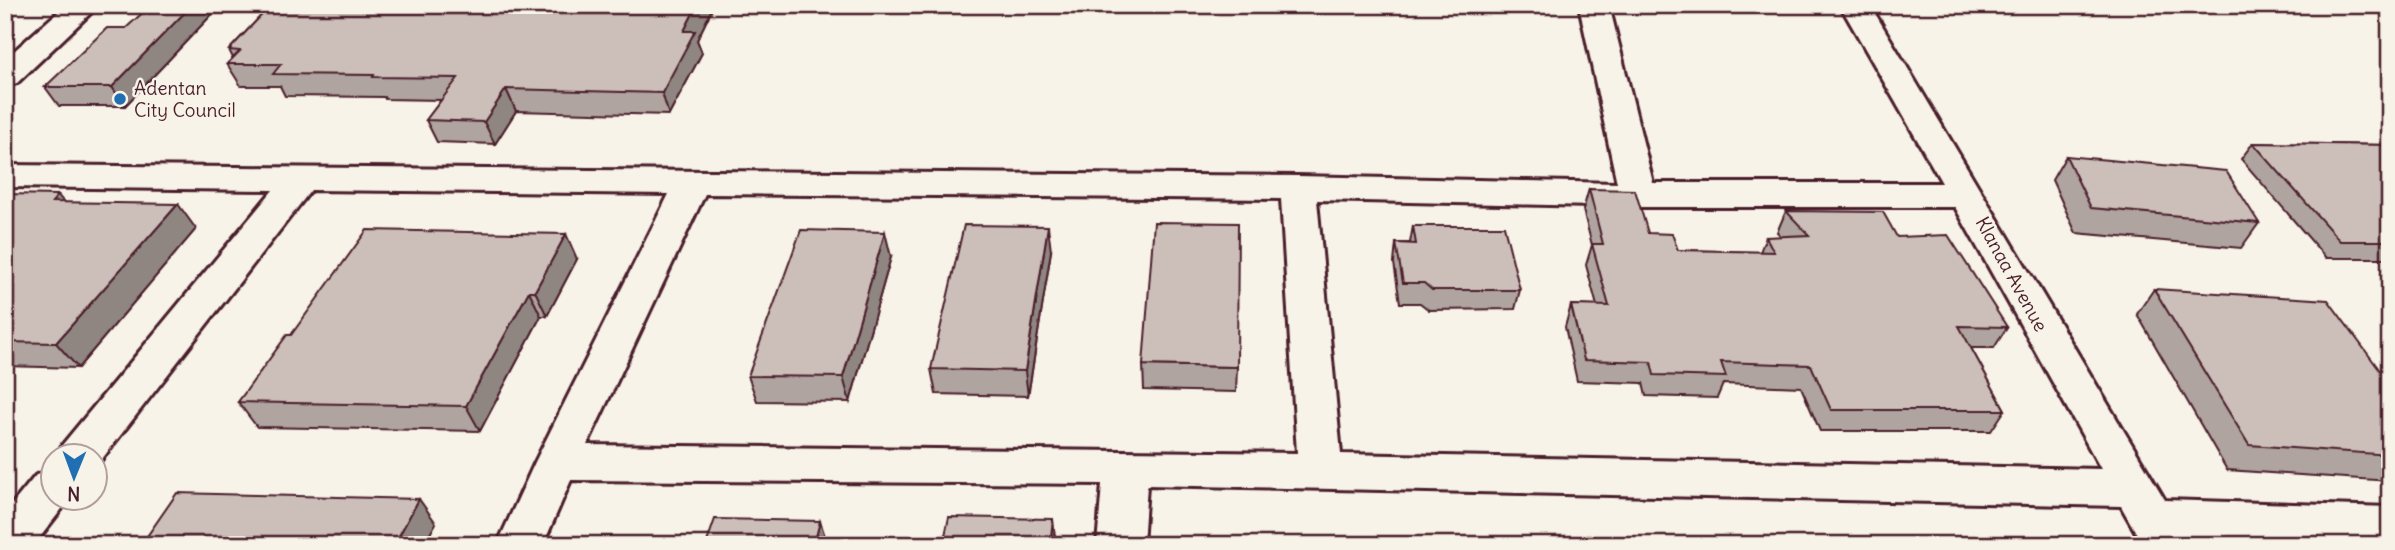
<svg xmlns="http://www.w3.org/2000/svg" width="2395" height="550" font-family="Delius,sans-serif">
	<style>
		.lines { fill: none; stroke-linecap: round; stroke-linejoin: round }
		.minor-casing { stroke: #4a1f2b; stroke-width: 6 }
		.minor { fill: #f7f3e8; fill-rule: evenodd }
		.wall { fill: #afa49f; stroke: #4a1f2b; stroke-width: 2 }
		.shaded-wall { fill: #8f8682; stroke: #4a1f2b; stroke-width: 2 }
		.building { fill: #ccbfb9; stroke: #4a1f2b; stroke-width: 2 }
		.poi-dot { fill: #1f6fb2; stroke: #f7f3e8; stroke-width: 2.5 }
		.labels { text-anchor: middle; stroke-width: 5; stroke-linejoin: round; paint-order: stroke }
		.poi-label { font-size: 19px; fill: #4a1f2b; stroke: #f7f3e8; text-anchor: start }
		.street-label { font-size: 19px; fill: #4a1f2b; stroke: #f7f3e8 }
	</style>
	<rect width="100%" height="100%" fill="#f7f3e8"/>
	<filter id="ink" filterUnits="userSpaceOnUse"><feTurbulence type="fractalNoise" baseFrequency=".0143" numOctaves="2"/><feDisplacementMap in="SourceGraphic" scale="14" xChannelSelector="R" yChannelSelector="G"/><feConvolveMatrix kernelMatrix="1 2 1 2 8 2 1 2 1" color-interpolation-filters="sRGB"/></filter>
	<g filter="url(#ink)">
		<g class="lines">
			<g class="minor-casing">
				<path id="minor" d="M66,5H99L17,83L5,86V59Z
					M1579,5H1609L1653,183H1942L1840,5H1870L2165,500L2390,507V545L2187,538L2190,545H2143L2121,506L1147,485L1143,545H1097L1102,484L571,480L543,545H497L535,462L669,194L311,190L95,468L94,456H57L63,444L273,190L5,187V165L1298,176L1617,183ZM705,194L1281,199L1297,453L587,445ZM1317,200L1638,207H1955L2101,469L1341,454Z
					M52,470V498H70L68,501L34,545H5V513L36,475Z"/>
			</g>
			<use href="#minor" class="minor"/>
		</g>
		<path class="wall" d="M271,5H714L697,40L702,53L669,115L516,111L495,144L437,142L426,120L441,100L385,99L384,97L285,96L280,86H241L227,64L233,58L229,50Z
			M217,9L125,106H59L45,87L126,28Z
			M2390,122V140L2382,132Z
			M2253,143L2390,145V258H2326L2241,159Z
			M2066,156L2259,223L2241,248L2076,233L2052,180Z
			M1589,189L1648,233L1678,250L1760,252L1766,237H1782L1777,232L1786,211L1897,237L2007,327L1994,348H1971L2005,410L1991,431H1820L1801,387L1723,384L1717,398L1646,396L1643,383L1577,381L1565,327L1571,305L1597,306L1586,265L1592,245L1583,210Z
			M5,194L63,202L196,229L78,368L5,366Z
			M1413,226L1520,290L1515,309L1429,310L1420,303H1400L1394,263L1396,243H1410Z
			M1051,251L1028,396L936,394L931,369Z
			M891,257L850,402L757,401L748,376Z
			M577,259L547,316H541L480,431L257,427L238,402L291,335Z
			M2154,289L2390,384V481L2227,470L2137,314Z
			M1143,365L1237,367L1236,392L1144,390Z"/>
		<path class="shaded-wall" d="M192,5H215L217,9L125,106L112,87Z
			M697,5H714L697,40L702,53L669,115L662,93L684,31Z
			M506,89L516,111L495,144L484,122Z
			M58,195L78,220L52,202Z
			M178,204L196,229L78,368L56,343Z
			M1048,226L1051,251L1028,396L1025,371Z
			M885,232L891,257L850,402L843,377Z
			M566,234L577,259L547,316L535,291Z
			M529,291L541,316L480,431L466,406Z
			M419,499L436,523L424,545H394Z
			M1053,519L1056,545H1050Z
			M820,521L828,545H814Z"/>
		<path class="building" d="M151,5H192L112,87H45L107,28H126Z
			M271,5H697L684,31H695L662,93L506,89L484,122L426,120L458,78L373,77L374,75L273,74L281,64H227L240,51L229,50Z
			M2253,143L2390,145V241H2340Z
			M2066,156L2226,171L2259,223L2091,208Z
			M1589,189L1635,190L1648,233L1672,234L1678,250L1774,252L1766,237L1809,235L1786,211L1883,212L1897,237L1948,235L2007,327L1959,326L2005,410H1831L1811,365L1721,362L1726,377L1654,375L1651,362L1584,360L1571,305L1609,306L1592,244H1603Z
			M5,194L58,195L52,202L178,204L56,343L5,342Z
			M1154,222L1238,223L1237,367L1143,365Z
			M964,225L1048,226L1025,371L931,369Z
			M1413,226H1504L1520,290H1432L1424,283H1403L1396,243L1416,244Z
			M367,230L566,234L535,291H529L466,406L238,402L287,335H291Z
			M801,230L885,232L843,377L748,376Z
			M2154,289L2328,300L2390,384V455L2249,445Z
			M177,493L419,499L394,545H141Z
			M949,517L1053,519L1050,545H943Z
			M715,519L820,521L814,545H706Z"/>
	</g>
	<circle class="poi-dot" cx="120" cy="99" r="7"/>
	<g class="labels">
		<g class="poi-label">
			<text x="134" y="95">Adentan<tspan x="134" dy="22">City Council</tspan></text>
		</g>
		<g class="street-label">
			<text transform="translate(2012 274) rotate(61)" y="7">Klanaa Avenue</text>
		</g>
	</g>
	<rect width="2395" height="550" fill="none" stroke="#f7f3e8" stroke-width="28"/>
	<rect x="14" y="14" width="2367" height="522" fill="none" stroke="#4a1f2b" stroke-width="2.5" filter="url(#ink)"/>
	<g transform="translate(74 477) rotate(181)"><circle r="33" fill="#f7f3e8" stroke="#b29e9c" stroke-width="2"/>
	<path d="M0-5L12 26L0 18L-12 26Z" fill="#1f6fb2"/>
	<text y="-10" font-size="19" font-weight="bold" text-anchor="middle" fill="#4a1f2b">N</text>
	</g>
</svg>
